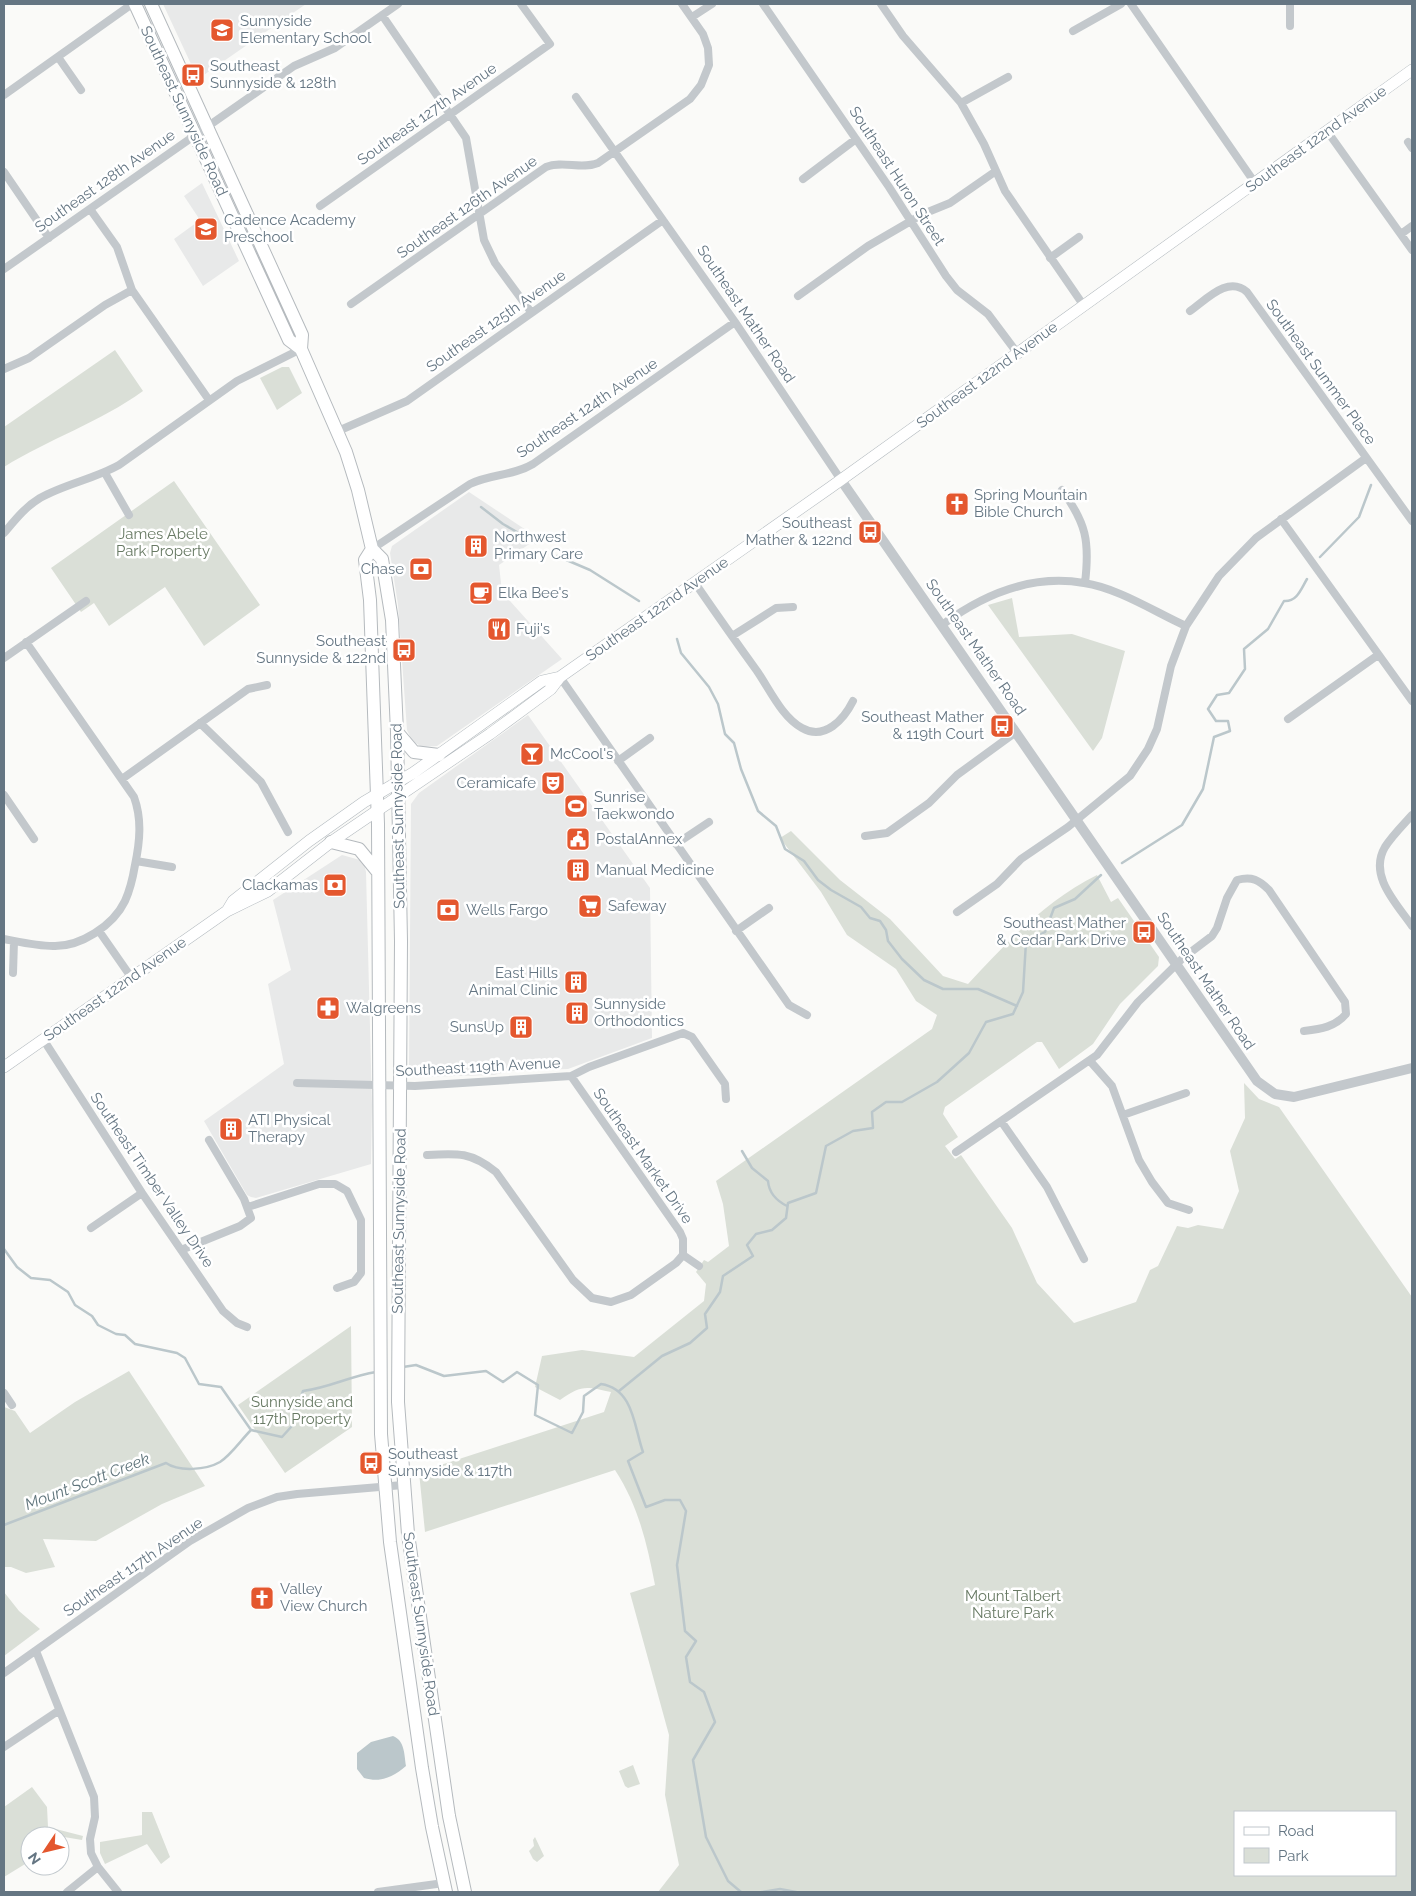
<svg xmlns="http://www.w3.org/2000/svg" width="1416" height="1896" font-family="Raleway,sans-serif">
	<style>
		.built { fill: #e8e9e9 }
		.green { fill: #dadfd7; fill-rule: evenodd }
		.water { fill: #bbc7cb }
		.lines { fill: none; stroke-linecap: round; stroke-linejoin: round }
		.stream { stroke: #bbc7cb; stroke-width: 2.5 }
		.secondary-casing { stroke: #b3babf; stroke-width: 12 }
		.primary-casing { stroke: #b5babe; stroke-width: 14 }
		.minor { stroke: #c3c8cc; stroke-width: 8 }
		.tertiary { stroke: #c3c8cc; stroke-width: 10 }
		.secondary { stroke: #fff; stroke-width: 11 }
		.primary { stroke: #fff; stroke-width: 12 }
		.labels { text-anchor: middle; stroke-width: 5; stroke-linejoin: round; paint-order: stroke }
		.poi-label { font-size: 15px; fill: #657683; stroke: #fff; text-anchor: start }
		.street-label { font-size: 15px; fill: #657683; stroke: #fff }
		.park-label { font-size: 15px; fill: #687a64; stroke: #fff }
		.water-label { font-size: 16px; font-style: italic; fill: #60757c; stroke: #fff }
	</style>
	<rect width="100%" height="100%" fill="#fafaf8"/>
	<path class="built" d="M163,4H306L198,79Z
		M202,183L239,261L203,286L174,239L200,220L184,196Z
		M469,492L538,538L499,565L502,592L562,659L437,746L422,747L412,741L407,730L398,605L390,553L392,546Z
		M528,715L650,888L652,1038L568,1069L510,1071L494,1075L419,1077L413,1074L409,1068L411,804L419,793Z
		M342,855L360,860L364,864L366,872L372,1105L371,1164L256,1198L251,1197L247,1195L204,1121L284,1064L268,984L291,970L273,900Z"/>
	<path class="green" d="M115,350L143,391C100,422 49,439 4,467V427Z
		M282,367H289L302,393L277,410L260,378Z
		M174,481L260,605L204,646L165,587L109,626L94,603L81,612L51,568Z
		M1012,598L1019,637L1072,634L1125,651L1102,738L1093,751L988,605Z
		M791,831L840,880L890,919L943,976L968,984C1007,942 1045,901 1097,875L1111,902L1118,898L1159,957L1158,966L1120,1004L1093,1044L1059,1069L1042,1042H1037L945,1107L943,1114L958,1137L945,1146L955,1159L961,1155L1012,1228L1037,1283L1074,1323L1136,1302L1150,1270L1158,1266L1177,1226L1188,1228L1198,1225L1223,1229L1239,1191L1230,1151L1245,1118L1244,1083L1259,1099L1279,1107L1412,1297V1892H658L679,1865L665,1795L669,1735L630,1593L655,1585C647,1543 638,1505 615,1470L425,1532L419,1472L604,1412L611,1392C585,1386 581,1385 560,1400L535,1387L542,1356L582,1350L634,1357L704,1301L706,1284L696,1272L704,1260L708,1262L729,1246L723,1204L716,1181L932,1029L937,1015L916,1001L896,969L847,935L821,892L780,838ZM1235,1812H1395V1875H1235Z
		M351,1326L352,1427L285,1473L238,1405Z
		M129,1371L205,1486L162,1504L96,1541L43,1539L55,1567L26,1573L11,1567H4V1407L15,1411L30,1433L75,1402Z
		M4,1592L19,1611L40,1629L4,1656Z
		M633,1765L640,1784L628,1788L625,1786L619,1771Z
		M32,1787L47,1807L48,1827L83,1836L82,1840L64,1837L60,1839V1836H30V1861L4,1877V1807Z
		M142,1812H152L170,1857L161,1864L147,1844L105,1864L100,1853V1842L142,1835Z
		M535,1837L544,1856L537,1862L533,1859L529,1851L534,1846L533,1840Z"/>
	<path class="water" d="M393,1736C405,1741 404,1754 406,1766C393,1777 381,1783 364,1778L357,1769V1753L371,1742Z"/>
	<g class="lines">
		<path class="stream" d="M481,507L503,524L536,543
			M557,556L590,570L639,601
			M1320,557L1359,517L1371,485
			M677,639L681,653L709,687L718,704L725,734L734,743L741,769L758,811L776,826L785,849L804,861L818,880L831,890L861,907L870,918L880,921L886,930L888,941L902,959L924,980L943,989H978L1017,1006
			M1122,863L1182,825L1203,789L1214,737L1230,731L1228,721H1216L1208,709L1217,695L1229,693L1245,669L1244,649L1268,629L1284,601C1297,602 1301,589 1307,579
			M742,1151L752,1168L768,1181C769,1193 777,1201 787,1206
			M4,1249L17,1267L31,1278L50,1280L68,1292L75,1305L92,1316L98,1325L116,1334L125,1335L135,1344L177,1353L185,1358L199,1384L221,1387L251,1430
			M403,1367L416,1365L444,1376L486,1371L503,1382L517,1372L538,1385L535,1415L572,1433L583,1412L584,1396L601,1384C634,1389 634,1427 643,1452L628,1461L646,1507L665,1500H680L686,1511L677,1565L685,1631L696,1641L686,1657L690,1682L704,1692L715,1722L693,1760L706,1837L728,1881L741,1892
			M619,1391L662,1356L690,1343L707,1328L705,1314L720,1292L723,1276L753,1256L747,1245L756,1234L772,1230L786,1218L788,1203L816,1193L826,1146L853,1131L873,1128L872,1112L886,1102H902L937,1082L969,1053L986,1022L1013,1014L1023,992L1026,942L1045,932L1054,908L1075,899L1101,875
			M4,1525L166,1463C179,1472 206,1470 220,1462C231,1455 241,1440 251,1430L282,1437L291,1427L303,1391C329,1388 350,1376 376,1372
			M762,1892L780,1889L796,1892"/>
		<g class="secondary-casing">
			<path id="secondary" d="M227,911L233,901L309,841L364,802L413,773L542,681L560,677
				M4,1067L227,911L268,891L331,842L490,734L551,689L560,677L831,487L1412,70"/>
		</g>
		<g class="primary-casing">
			<path id="primary" d="M135,4L289,340L301,349
				M151,4L302,335L301,349L346,452L358,490L372,549L382,559L392,620L397,732L401,941L398,1402L408,1534L449,1816L465,1892
				M372,549L365,560L370,600L378,824L381,1434L390,1542L422,1768L432,1827L446,1892
				M397,732L414,752L439,755
				M331,842L359,849L377,871"/>
		</g>
		<path class="minor" d="M763,4L889,187L946,276L957,290L988,314L1018,354
			M881,4L903,36L961,103L984,144L1005,191L1084,306
			M1131,4L1255,183
			M1290,4V26
			M382,15L466,138L484,240L495,263L531,312
			M692,17L712,4
			M1073,31L1121,4
			M58,57L81,90
			M4,95L132,4
			M576,97L735,322L841,480
			M961,103L1008,77
			M1327,131L1412,250
			M1408,142L1412,148
			M4,172L49,238
			M803,179L856,139
			M320,206L550,44L521,4
			M90,209L117,247L132,290L209,400
			M1401,234L1412,226
			M1050,258L1079,237
			M4,269L294,66L335,48L398,4
			M798,296L868,246L923,214L950,203L996,171
			M351,304L546,167C563,160 581,170 598,163L690,99L701,85L709,65L708,48L703,34L682,4
			M1190,311C1206,300 1228,275 1247,292L1412,521
			M4,369L29,358L105,305L132,290
			M338,431L407,401L663,220
			M105,473L129,515
			M1062,490C1086,523 1090,541 1085,583
			M1281,519L1412,701
			M4,533C15,520 25,507 40,498C65,484 94,479 119,465L237,381L301,349
			M372,549L470,484C490,474 513,476 533,464L735,322
			M695,583C715,612 736,642 757,671C770,690 782,717 802,728C825,741 844,719 853,701
			M942,625C984,594 1032,574 1084,583C1118,588 1155,612 1186,626
			M732,636L776,608L793,607
			M4,658L86,601
			M560,677L789,1005L807,1015
			M1288,719L1378,655
			M200,723L261,782L288,832
			M618,761L650,738
			M122,779L248,689L267,685
			M4,795L34,839
			M1412,815C1403,825 1392,836 1385,847C1368,876 1397,904 1412,926
			M865,836L887,833L929,803L957,775L1016,732
			M676,844L709,822
			M136,861L172,867
			M957,912L997,884L1021,859L1068,827L1130,776L1148,749L1157,729L1171,666L1186,626L1219,576L1256,538L1366,458
			M99,931L131,977
			M736,931L769,908
			M4,939C20,942 37,946 53,946C80,947 113,926 125,901C130,890 133,877 135,865C140,841 142,819 134,797L26,642
			M13,973L14,941
			M43,1039L142,1193L223,1311L237,1323L247,1327
			M1090,1061L1112,1086L1139,1160L1152,1182L1168,1203L1189,1210
			M571,1076L680,1232L683,1239V1255
			M297,1083L415,1086L571,1076L589,1067L683,1033L692,1037L725,1084L726,1099
			M1123,1115L1186,1093
			M1001,1121L1047,1187L1084,1259
			M956,1152L1097,1055L1138,1002L1183,958L1212,936L1217,928L1227,898L1237,880C1252,876 1259,880 1269,890L1345,1002L1346,1014C1335,1027 1321,1029 1304,1031
			M427,1155C458,1153 471,1152 496,1172L573,1280L592,1298L611,1302L631,1295L676,1263L683,1255
			M248,1207L319,1184H335L347,1191L361,1220V1273L354,1282L337,1288
			M91,1228L142,1193
			M181,1250L240,1226L251,1218L244,1199L209,1140
			M683,1255L699,1266
			M4,1393L12,1405
			M36,1651L94,1797L95,1817L90,1839L91,1853L98,1867L118,1892
			M4,1673L190,1541L248,1508L277,1497L297,1494L403,1485
			M4,1747L58,1711
			M67,1892L98,1867
			M378,1892L444,1883"/>
		<path class="tertiary" d="M841,480L1257,1081L1275,1094L1294,1097L1412,1068"/>
		<use href="#secondary" class="secondary"/>
		<use href="#primary" class="primary"/>
	</g>
	<defs>
		<g id="school-square" transform="scale(1.25)"><rect x="-9" y="-9" width="18" height="18" rx="4" fill="#e4572e" stroke="#fff"/><path d="M0-5L7-2L0 1L-7-2ZM-4 1L0 2.5L4 1V4Q0 6-4 4Z" fill="#fff"/></g>
		<g id="bus-square" transform="scale(1.25)"><rect x="-9" y="-9" width="18" height="18" rx="4" fill="#e4572e" stroke="#fff"/><path d="M-5-6H5V4H4V6H2V4H-2V6H-4V4H-5ZM-3.5-4V0h7V-4ZM-3.5 1.2v1.5H-2V1.2ZM2 1.2v1.5H3.5V1.2Z" fill="#fff"/></g>
		<g id="church-square" transform="scale(1.25)"><rect x="-9" y="-9" width="18" height="18" rx="4" fill="#e4572e" stroke="#fff"/><path d="M-1.2-6h2.4v3.5h3.3v2.4h-3.3V6h-2.4V-.1h-3.3v-2.4h3.3Z" fill="#fff"/></g>
		<g id="building-square" transform="scale(1.25)"><rect x="-9" y="-9" width="18" height="18" rx="4" fill="#e4572e" stroke="#fff"/><path d="M-4-6H4V6H1V3H-1V6H-4ZM-2.5-4.3h1.7v1.8h-1.7ZM.8-4.3h1.7v1.8H.8ZM-2.5-1h1.7V.8h-1.7ZM.8-1h1.7V.8H.8Z" fill="#fff"/></g>
		<g id="bank-square" transform="scale(1.25)"><rect x="-9" y="-9" width="18" height="18" rx="4" fill="#e4572e" stroke="#fff"/><path d="M-6-4H6V4H-6ZM0-2.3a2.3 2.3 0 1 0 0 4.6a2.3 2.3 0 1 0 0-4.6Z" fill="#fff"/></g>
		<g id="cafe-square" transform="scale(1.25)"><rect x="-9" y="-9" width="18" height="18" rx="4" fill="#e4572e" stroke="#fff"/><path d="M-5.5-4.5H6V0H3Q3 3.5 0 3.5H-2.5Q-5.5 3.5-5.5 0ZM3-3.2v2h1.7v-2ZM-6 4.5H4V6H-6Z" fill="#fff"/></g>
		<g id="restaurant-square" transform="scale(1.25)"><rect x="-9" y="-9" width="18" height="18" rx="4" fill="#e4572e" stroke="#fff"/><path d="M-5-6h1v4h1v-4h1v4h1v-4h1v5L-1.5 .5V6h-2V.5L-5-1ZM5-6V6H3V1.5H1.5Q1.5-4 5-6Z" fill="#fff"/></g>
		<g id="bar-square" transform="scale(1.25)"><rect x="-9" y="-9" width="18" height="18" rx="4" fill="#e4572e" stroke="#fff"/><path d="M-6-5H6L.8 .8V4.5H3.5V6h-7V4.5H-.8V.8Z" fill="#fff"/></g>
		<g id="theatre-square" transform="scale(1.25)"><rect x="-9" y="-9" width="18" height="18" rx="4" fill="#e4572e" stroke="#fff"/><path d="M-5-5.5Q0-4 5-5.5V0Q5 5 0 6Q-5 5-5 0ZM-3.3-2.5H-1v1.5H-3.3ZM1-2.5H3.3v1.5H1ZM-2.8 1Q0 5.5 2.8 1Z" fill="#fff"/></g>
		<g id="stadium-square" transform="scale(1.25)"><rect x="-9" y="-9" width="18" height="18" rx="4" fill="#e4572e" stroke="#fff"/><path d="M0-5a6.5 5 0 1 0 0 10a6.5 5 0 1 0 0-10ZM-3.5-1.8h7v3.6h-7Z" fill="#fff"/></g>
		<g id="civic-square" transform="scale(1.25)"><rect x="-9" y="-9" width="18" height="18" rx="4" fill="#e4572e" stroke="#fff"/><path d="M-.6-6.5H3V-4.5H.6V-3L4-1V1h2V6H-6V1h2V-1L-.6-3ZM-1.2 2.5V6h2.4V2.5Z" fill="#fff"/></g>
		<g id="supermarket-square" transform="scale(1.25)"><rect x="-9" y="-9" width="18" height="18" rx="4" fill="#e4572e" stroke="#fff"/><path d="M-6-5.5h2.5l.6 2H6L4.5 2H-2.5L-4.4-4H-6ZM-1.5 3.2a1.3 1.3 0 1 0 .1 0ZM3 3.2a1.3 1.3 0 1 0 .1 0Z" fill="#fff"/></g>
		<g id="pharmacy-square" transform="scale(1.25)"><rect x="-9" y="-9" width="18" height="18" rx="4" fill="#e4572e" stroke="#fff"/><path d="M-2-6h4v4h4v4h-4v4h-4v-4h-4v-4h4Z" fill="#fff"/></g>
	</defs>
	<g fill-rule="evenodd">
		<use href="#school-square" x="222" y="30"/>
		<use href="#bus-square" x="193" y="75"/>
		<use href="#school-square" x="206" y="229"/>
		<use href="#church-square" x="957" y="504"/>
		<use href="#bus-square" x="870" y="532"/>
		<use href="#building-square" x="476" y="546"/>
		<use href="#bank-square" x="421" y="569"/>
		<use href="#cafe-square" x="481" y="593"/>
		<use href="#restaurant-square" x="499" y="629"/>
		<use href="#bus-square" x="404" y="650"/>
		<use href="#bus-square" x="1002" y="726"/>
		<use href="#bar-square" x="532" y="754"/>
		<use href="#theatre-square" x="553" y="783"/>
		<use href="#stadium-square" x="576" y="806"/>
		<use href="#civic-square" x="578" y="839"/>
		<use href="#building-square" x="578" y="870"/>
		<use href="#bank-square" x="335" y="885"/>
		<use href="#supermarket-square" x="590" y="906"/>
		<use href="#bank-square" x="448" y="910"/>
		<use href="#bus-square" x="1144" y="932"/>
		<use href="#building-square" x="576" y="982"/>
		<use href="#pharmacy-square" x="328" y="1008"/>
		<use href="#building-square" x="577" y="1013"/>
		<use href="#building-square" x="521" y="1027"/>
		<use href="#building-square" x="231" y="1129"/>
		<use href="#bus-square" x="371" y="1463"/>
		<use href="#church-square" x="262" y="1598"/>
	</g>
	<g class="labels">
		<g class="poi-label">
			<text x="240" y="26">Sunnyside<tspan x="240" dy="17">Elementary School</tspan></text>
			<text x="210" y="71">Southeast<tspan x="210" dy="17">Sunnyside &amp; 128th</tspan></text>
			<text x="224" y="225">Cadence Academy<tspan x="224" dy="17">Preschool</tspan></text>
			<text x="974" y="500">Spring Mountain<tspan x="974" dy="17">Bible Church</tspan></text>
			<text x="852" y="528" text-anchor="end">Southeast<tspan x="852" dy="17">Mather &amp; 122nd</tspan></text>
			<text x="494" y="542">Northwest<tspan x="494" dy="17">Primary Care</tspan></text>
			<text x="404" y="574" text-anchor="end">Chase</text>
			<text x="498" y="598">Elka Bee's</text>
			<text x="516" y="634">Fuji's</text>
			<text x="386" y="646" text-anchor="end">Southeast<tspan x="386" dy="17">Sunnyside &amp; 122nd</tspan></text>
			<text x="984" y="722" text-anchor="end">Southeast Mather<tspan x="984" dy="17">&amp; 119th Court</tspan></text>
			<text x="550" y="759">McCool's</text>
			<text x="536" y="788" text-anchor="end">Ceramicafe</text>
			<text x="594" y="802">Sunrise<tspan x="594" dy="17">Taekwondo</tspan></text>
			<text x="596" y="844">PostalAnnex</text>
			<text x="596" y="875">Manual Medicine</text>
			<text x="318" y="890" text-anchor="end">Clackamas</text>
			<text x="608" y="911">Safeway</text>
			<text x="466" y="915">Wells Fargo</text>
			<text x="1126" y="928" text-anchor="end">Southeast Mather<tspan x="1126" dy="17">&amp; Cedar Park Drive</tspan></text>
			<text x="558" y="978" text-anchor="end">East Hills<tspan x="558" dy="17">Animal Clinic</tspan></text>
			<text x="594" y="1009">Sunnyside<tspan x="594" dy="17">Orthodontics</tspan></text>
			<text x="346" y="1013">Walgreens</text>
			<text x="504" y="1032" text-anchor="end">SunsUp</text>
			<text x="248" y="1125">ATI Physical<tspan x="248" dy="17">Therapy</tspan></text>
			<text x="388" y="1459">Southeast<tspan x="388" dy="17">Sunnyside &amp; 117th</tspan></text>
			<text x="280" y="1594">Valley<tspan x="280" dy="17">View Church</tspan></text>
		</g>
		<g class="street-label">
			<text transform="translate(184 111) rotate(65)" y="5">Southeast Sunnyside Road</text>
			<text transform="translate(427 114) rotate(-35)" y="5">Southeast 127th Avenue</text>
			<text transform="translate(1316 139) rotate(-36)" y="5">Southeast 122nd Avenue</text>
			<text transform="translate(897 176) rotate(57)" y="5">Southeast Huron Street</text>
			<text transform="translate(105 181) rotate(-35)" y="5">Southeast 128th Avenue</text>
			<text transform="translate(467 207) rotate(-35)" y="5">Southeast 126th Avenue</text>
			<text transform="translate(746 314) rotate(56)" y="5">Southeast Mather Road</text>
			<text transform="translate(496 321) rotate(-35)" y="5">Southeast 125th Avenue</text>
			<text transform="translate(1321 372) rotate(54)" y="5">Southeast Summer Place</text>
			<text transform="translate(987 375) rotate(-36)" y="5">Southeast 122nd Avenue</text>
			<text transform="translate(587 408) rotate(-34)" y="5">Southeast 124th Avenue</text>
			<text transform="translate(657 609) rotate(-35)" y="5">Southeast 122nd Avenue</text>
			<text transform="translate(976 647) rotate(55)" y="5">Southeast Mather Road</text>
			<text transform="translate(398 816) rotate(-91)" y="5">Southeast Sunnyside Road</text>
			<text transform="translate(1206 981) rotate(56)" y="5">Southeast Mather Road</text>
			<text transform="translate(115 989) rotate(-35)" y="5">Southeast 122nd Avenue</text>
			<text transform="translate(478 1067) rotate(-3)" y="5">Southeast 119th Avenue</text>
			<text transform="translate(643 1156) rotate(55)" y="5">Southeast Market Drive</text>
			<text transform="translate(152 1180) rotate(56)" y="5">Southeast Timber Valley Drive</text>
			<text transform="translate(399 1221) rotate(-89)" y="5">Southeast Sunnyside Road</text>
			<text transform="translate(133 1567) rotate(-34)" y="5">Southeast 117th Avenue</text>
			<text transform="translate(421 1624) rotate(82)" y="5">Southeast Sunnyside Road</text>
		</g>
		<g class="park-label">
			<text x="163" y="539">James Abele<tspan x="163" dy="17">Park Property</tspan></text>
			<text x="302" y="1407">Sunnyside and<tspan x="302" dy="17">117th Property</tspan></text>
			<text x="1013" y="1601">Mount Talbert<tspan x="1013" dy="17">Nature Park</tspan></text>
		</g>
		<g class="water-label">
			<text transform="translate(87 1481) rotate(-21)" y="6">Mount Scott Creek</text>
		</g>
	</g>
	<rect width="1416" height="1896" fill="none" stroke="#657683" stroke-width="10"/>
	<rect x="1234" y="1811" width="162" height="65" fill="#ffffff" stroke="#c1c8cd"/>
	<rect x="1244" y="1827" width="25" height="8" fill="#ffffff" stroke="#c1c8cd"/>
	<text x="1278" y="1836" font-size="15" fill="#657683">Road</text>
	<rect x="1244" y="1848" width="25" height="15" fill="#dadfd7" stroke="#c1c8cd"/>
	<text x="1278" y="1861" font-size="15" fill="#657683">Park</text>
	<g transform="translate(45 1851) rotate(235)"><circle r="24" fill="#ffffff" stroke="#c1c8cd"/>
	<path d="M0-4L9 19L0 12L-9 19Z" fill="#e4572e"/>
	<text y="-8" font-size="14" font-weight="bold" text-anchor="middle" fill="#657683">N</text>
	</g>
</svg>
